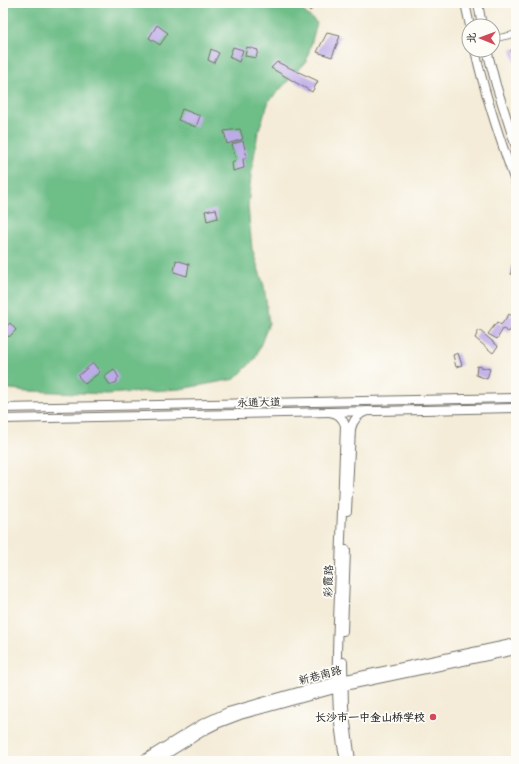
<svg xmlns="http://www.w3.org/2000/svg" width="519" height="764" font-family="'Shantell Sans','LXGW WenKai TC',sans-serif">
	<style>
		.forest { fill: #6ebe88; stroke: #4c745a }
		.building { fill: #bdabe7 }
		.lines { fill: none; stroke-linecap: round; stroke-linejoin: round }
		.street-casing { stroke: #716f68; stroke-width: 7 }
		.secondary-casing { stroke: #716f68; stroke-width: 10 }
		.primary-casing { stroke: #716f68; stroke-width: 10 }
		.street { stroke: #fff; stroke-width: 5.5 }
		.secondary { stroke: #fff; stroke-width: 8 }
		.primary { stroke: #fff; stroke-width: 8 }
		.poi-dot { fill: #d1495b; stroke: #fdfcf7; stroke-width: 1.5 }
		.labels { text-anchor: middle; stroke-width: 3.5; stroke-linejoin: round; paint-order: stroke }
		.street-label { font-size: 11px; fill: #2b2b2b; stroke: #fdfcf7 }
		.poi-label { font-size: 11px; font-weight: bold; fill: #2b2b2b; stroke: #fdfcf7; text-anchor: end }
	</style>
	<rect width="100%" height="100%" fill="#fdfcf7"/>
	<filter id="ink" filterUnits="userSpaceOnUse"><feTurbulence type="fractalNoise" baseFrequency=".025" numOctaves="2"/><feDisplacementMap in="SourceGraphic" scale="8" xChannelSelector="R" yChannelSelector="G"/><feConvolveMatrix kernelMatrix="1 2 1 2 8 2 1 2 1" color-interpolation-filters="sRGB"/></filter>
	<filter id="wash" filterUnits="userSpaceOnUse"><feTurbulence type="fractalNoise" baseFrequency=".012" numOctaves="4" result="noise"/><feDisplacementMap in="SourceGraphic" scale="16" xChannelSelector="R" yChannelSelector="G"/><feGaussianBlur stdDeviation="0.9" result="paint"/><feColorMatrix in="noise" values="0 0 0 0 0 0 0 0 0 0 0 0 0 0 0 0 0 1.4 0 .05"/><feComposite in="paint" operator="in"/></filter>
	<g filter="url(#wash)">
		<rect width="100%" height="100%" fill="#f4ecd8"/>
		<path class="forest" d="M3,3H294L317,23L306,62L269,101L258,132L251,175L248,206L252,249L264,286L269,323L255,359L235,379L180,389L107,394L27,391L3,388Z"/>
		<g id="blocks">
			<path class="building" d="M303,3H315L317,5L310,11Z
				M157,25L168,33L160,45L149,38Z
				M327,33L340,36L332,57L317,52Z
				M233,47L243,50L239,62L229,57Z
				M247,47L258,50L256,58L245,56Z
				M516,48V66L511,50Z
				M211,49L219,53L214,63L208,60Z
				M277,62L318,81L312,92L271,68Z
				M182,109L200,116L196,127L178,120Z
				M240,129L243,139L227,144L224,131Z
				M243,141L247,157L243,159L244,168L233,171L232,162L236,160L232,144Z
				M216,209L218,218L207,221L205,211Z
				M176,260L189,264L187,276L174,272Z
				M512,265L516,266V275L511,274Z
				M509,314L516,319L509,332L503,329L497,339L488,334L497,322L501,325Z
				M10,323L16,330L9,337L3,330Z
				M479,330L498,346L493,353L475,338Z
				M458,353L462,365L456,367L453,355Z
				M93,363L100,372L85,384L78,376Z
				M477,366L490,369L487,379L476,375Z
				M114,369L119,378L117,379V382L110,385L104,376Z"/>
		</g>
	</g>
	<g filter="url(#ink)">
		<use href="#blocks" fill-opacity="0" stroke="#716f68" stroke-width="1"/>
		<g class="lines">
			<g class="street-casing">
				<path id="street" d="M493,39L516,34"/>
			</g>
			<g class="secondary-casing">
				<path id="secondary" d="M329,412C338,413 342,417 345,425C343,482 341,538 339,595C337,650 333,707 345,761
					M347,511L351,429C353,420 358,414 367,411
					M343,631L346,550
					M343,662L344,707L351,761
					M142,761L202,724L228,712L337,681L516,643
					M155,761L205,730L219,723L240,715L349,685L516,650"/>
			</g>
			<g class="primary-casing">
				<path id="primary" d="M465,3L470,26
					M478,3L482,26
					M475,50C485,96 500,140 516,184
					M487,50L496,85L516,147
					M3,408L516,398
					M3,419L516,408"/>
			</g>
			<use href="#street" class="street"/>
			<use href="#secondary" class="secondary"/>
			<use href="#primary" class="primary"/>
		</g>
	</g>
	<circle class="poi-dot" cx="433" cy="717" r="4"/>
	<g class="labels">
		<g class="street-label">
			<text transform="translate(259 402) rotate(-1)" y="4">永通大道</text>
			<text transform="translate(328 581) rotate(-88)" y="4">彩霞路</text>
			<text transform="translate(320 675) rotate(-15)" y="4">新巷南路</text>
		</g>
		<g class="poi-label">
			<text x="425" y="721">长沙市一中金山桥学校</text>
		</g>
	</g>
	<rect width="519" height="764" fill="none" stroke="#fdfcf7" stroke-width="16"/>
	<g transform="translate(481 38) rotate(271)"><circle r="19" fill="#fdfcf7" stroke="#a9a8a5"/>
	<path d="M0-3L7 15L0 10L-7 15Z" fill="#d1495b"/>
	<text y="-6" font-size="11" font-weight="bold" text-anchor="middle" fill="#2b2b2b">北</text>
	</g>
</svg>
